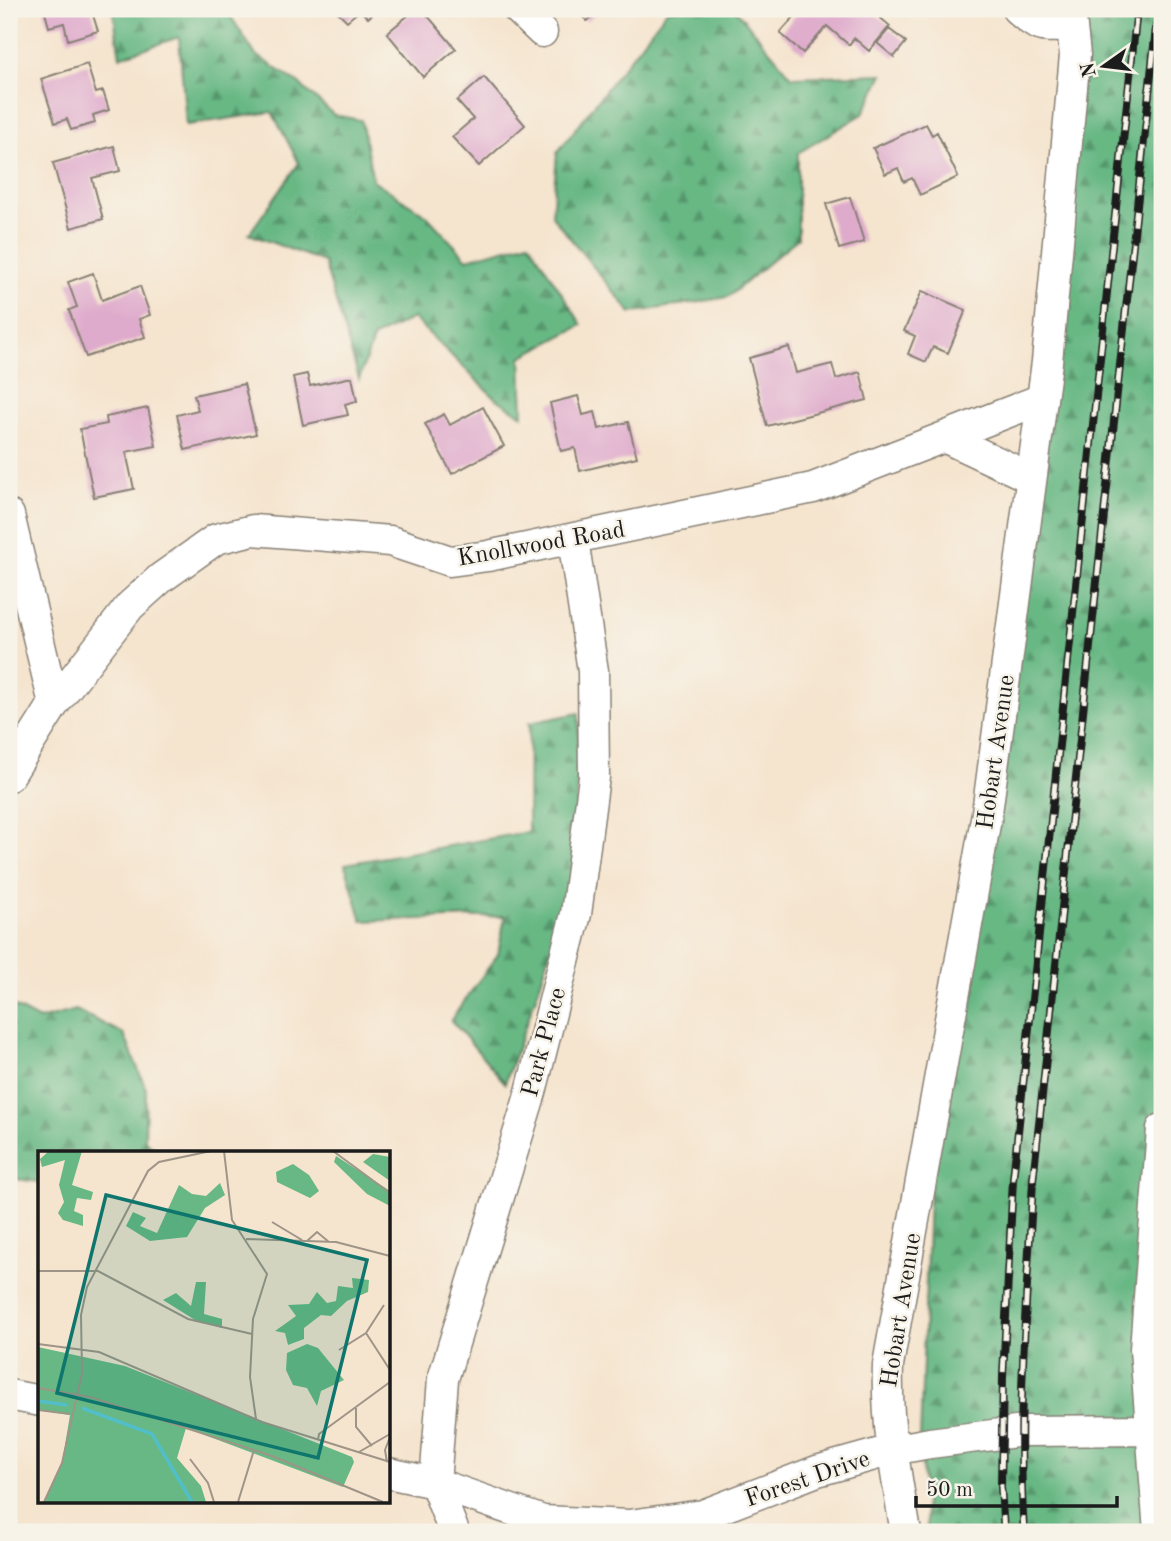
<svg xmlns="http://www.w3.org/2000/svg" width="1171" height="1541" font-family="'Old Standard TT',serif">
	<style>
		.forest { fill: url(#forest-firs); stroke: #426a50; stroke-width: 2 }
		.building { fill: #dfabcc }
		.lines { fill: none; stroke-linecap: round; stroke-linejoin: round }
		.minor-casing { stroke: #888075; stroke-width: 33 }
		.minor { stroke: #fff; stroke-width: 30 }
		.rail-casing { stroke: #1c1c1c; stroke-width: 8 }
		.rail { stroke: #f7f3e8; stroke-width: 5; stroke-dasharray: 16; stroke-linecap: butt }
		.labels { text-anchor: middle; stroke-width: 5; stroke-linejoin: round; paint-order: stroke }
		.street-label { font-size: 24px; fill: #1c1c1c; stroke: #f7f3e8 }
		.inset-river { fill: none; stroke: #52bfc8; stroke-width: 3.5 }
		.inset-road { fill: none; stroke: #9e9487; stroke-width: 2 }
		.view { fill: #0f766e; fill-opacity: 0.15; stroke: #0f766e; stroke-width: 3.5 }
		.inset-edge { fill: none; stroke: #1c1c1c; stroke-width: 3.5 }
	</style>
	<defs>
		<pattern id="forest-firs" width="22" height="20" patternUnits="userSpaceOnUse" patternTransform="scale(1.75)"><rect width="22" height="20" fill="#67b884"/><path d="M5 1l3.5 6h-7zM16 11l3.5 6h-7z" fill="#54956b"/></pattern>
	</defs>
	<rect width="100%" height="100%" fill="#f7f3e8"/>
	<filter id="ink" filterUnits="userSpaceOnUse"><feTurbulence type="fractalNoise" baseFrequency=".0143" numOctaves="2"/><feDisplacementMap in="SourceGraphic" scale="14" xChannelSelector="R" yChannelSelector="G"/><feConvolveMatrix kernelMatrix="1 2 1 2 8 2 1 2 1" color-interpolation-filters="sRGB"/></filter>
	<filter id="wash" filterUnits="userSpaceOnUse"><feTurbulence type="fractalNoise" baseFrequency=".00686" numOctaves="4" result="noise"/><feDisplacementMap in="SourceGraphic" scale="28" xChannelSelector="R" yChannelSelector="G"/><feGaussianBlur stdDeviation="1.57" result="paint"/><feColorMatrix in="noise" values="0 0 0 0 0 0 0 0 0 0 0 0 0 0 0 0 0 1.4 0 .05"/><feComposite in="paint" operator="in"/></filter>
	<g filter="url(#wash)">
		<rect width="100%" height="100%" fill="#f5e4ce"/>
		<path class="forest" d="M113,9H226L255,54L298,83L334,115L361,120L373,180L426,215L467,259L529,242L582,325L521,357L523,416L495,398L413,318L374,337L359,379L324,262L249,234L299,163L272,112L186,125L179,37L120,57Z
			M668,9H735L792,77L883,74L863,114L798,153V238L728,297L631,313L552,216L557,153Z
			M1086,9H1162V1532H927L920,1440L929,1199Z
			M579,713L575,873L539,988L505,1083L451,1020L498,954L505,916L362,921L345,864L528,832L529,723Z
			M9,1004L39,1020L76,1010L124,1034L146,1089L145,1141L160,1152H40V1182L9,1178Z"/>
		<g id="blocks">
			<path class="building" d="M44,9H91L98,31L68,40L64,23L49,27Z
				M335,9H378L368,18L360,10L347,21Z
				M416,9H422L456,49L423,77L387,33Z
				M575,9H601L587,21Z
				M801,9H870L890,26L869,51L854,38L849,45L827,26L803,53L780,33Z
				M889,29L906,42L894,57L877,43Z
				M87,64L96,93L103,91L109,110L93,115L95,123L71,130L67,119L55,123L41,79Z
				M484,77L525,125L479,166L452,137L473,119L457,101Z
				M926,124L932,135L937,132L958,177L920,195L912,178L904,182L898,168L885,174L873,148Z
				M114,146L120,171L92,178L103,219L71,228L53,163Z
				M850,197L864,242L839,249L826,204Z
				M93,273L102,300L140,286L150,315L139,319L145,337L86,357L69,310L77,307L68,282Z
				M922,291L966,310L948,353L933,347L926,362L908,354L915,336L904,331Z
				M789,347L796,373L832,364L836,379L860,372L867,400L767,426L749,358Z
				M307,374L310,386L352,377L357,401L345,404L348,415L303,425L293,377Z
				M244,384L256,434L185,450L177,415L198,410L194,395Z
				M578,396L583,415L595,412L599,429L628,422L637,457L580,471L575,448L561,451L550,403Z
				M483,407L504,446L452,474L425,424L444,414L450,425Z
				M148,408L156,446L126,452L134,489L94,497L80,429L107,424L106,417Z"/>
		</g>
	</g>
	<g filter="url(#ink)">
		<use href="#blocks" fill-opacity="0" stroke="#888075" stroke-width="2"/>
		<g class="lines">
			<g class="minor-casing">
				<path id="minor" d="M518,9L542,32
					M1017,9C1040,30 1040,27 1071,26
					M944,437L1031,478
					M9,515L54,704
					M9,776L54,704L130,606L161,578L216,539L253,530L390,541L450,561L488,556L813,488L1042,399
					M9,1395L40,1401
					M388,1473L435,1483L543,1521L629,1525L703,1515L817,1471L892,1450L930,1443L1024,1431L1150,1430L1162,1432
					M454,1532L435,1483L443,1379L531,1092L576,914L594,777L593,671L573,539
					M906,1532C896,1476 886,1422 888,1365L987,813L1047,362L1075,55L1070,9
					M1159,1532L1145,1349L1162,1129"/>
			</g>
			<use href="#minor" class="minor"/>
			<g class="rail-casing">
				<path id="rail" d="M1004,1532L1001,1487L1003,1376L1013,1179L1137,9
					M1024,1532C1016,1415 1027,1297 1033,1180L1158,9"/>
			</g>
			<use href="#rail" class="rail"/>
		</g>
	</g>
	<g class="labels">
		<g class="street-label">
			<text transform="translate(541 543) rotate(-10)" y="8">Knollwood Road</text>
			<text transform="translate(995 752) rotate(-82)" y="8">Hobart Avenue</text>
			<text transform="translate(543 1042) rotate(-75)" y="8">Park Place</text>
			<text transform="translate(900 1310) rotate(-81)" y="8">Hobart Avenue</text>
			<text transform="translate(807 1478) rotate(-19)" y="8">Forest Drive</text>
		</g>
	</g>
	<g transform="translate(38 1151)">
		<rect width="352" height="352" fill="#f5e4ce"/>
		<path d="M11,0H44L34,34L55,41L53,49L39,47L36,60L45,64V75L25,69L20,62L26,51L21,34L27,9L4,16L2,8ZM335,3L352,6V30L325,11ZM298,5L352,40V55L329,43L296,11ZM255,13L271,24L281,40L272,47L239,31L238,21ZM182,32L187,44L167,57L149,86L112,90L88,75L95,61L108,67L102,75L119,82L141,34L154,43L168,45ZM314,127L331,129L330,141L309,150L293,165L283,164L266,177V188L250,194L247,182L237,180L258,165L250,154L271,153L279,141L289,152L298,150L300,135L315,137ZM158,131H168L166,163L184,168V177L157,169L125,149L138,142L153,155ZM269,193L280,197L306,229L283,240L279,255L269,237L255,234L248,219L249,202ZM0,196L87,215L314,306L316,311L305,336L148,277L139,307L163,335L168,351H6L24,312L32,264L0,259Z" fill="#67b884"/>
		<path class="inset-river" d="M0,250L29,254M44,257L114,283L154,351"/>
		<path class="inset-road" d="M186,0L194,69L229,123L215,168L212,226L218,268M295,0L352,42M234,71L264,89M208,88L298,91L352,105M269,90L279,81L291,91M0,120H60L150,168L214,183M328,182L352,219M0,193L61,201L224,271L352,311M301,199L328,182L346,154M0,237L52,246L234,305L345,351M318,257V276L334,295M0,259L32,263M280,289L281,283L352,231M321,301L352,283M152,308L170,332L176,351M349,311L347,299L352,286M6,351L24,312L44,222L43,164L49,136L110,20L121,11L173,0M200,351L216,299"/>
		<path class="view" d="M68,44L329,109L280,307L19,242Z"/>
		<rect width="352" height="352" class="inset-edge"/>
	</g>
	<rect width="1171" height="1541" fill="none" stroke="#f7f3e8" stroke-width="35"/>
	<g transform="translate(1104 66) rotate(256)" stroke="#f7f3e8" stroke-width="5" paint-order="stroke">
	<path d="M0-5L12 26L0 18L-12 26Z" fill="#1c1c1c"/>
	<text y="-10" font-size="19" font-weight="bold" text-anchor="middle" fill="#1c1c1c">N</text>
	</g>
	<path d="M916 1496v10h201v-10" fill="none" stroke="#1c1c1c" stroke-width="3.5"/>
	<text x="926" y="1496" font-size="21" fill="#1c1c1c" stroke="#f7f3e8" stroke-width="5" paint-order="stroke">50 m</text>
</svg>
